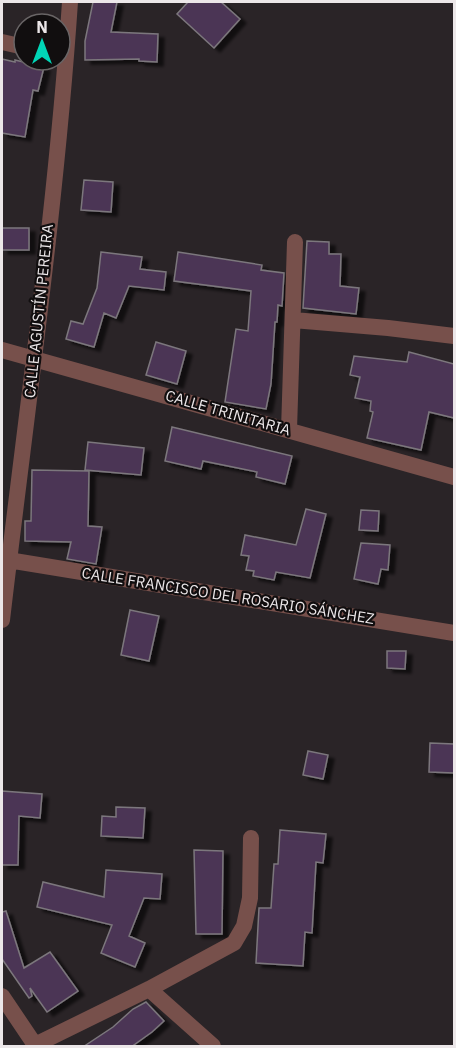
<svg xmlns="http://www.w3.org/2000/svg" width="456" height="1048" font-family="'IBM Plex Sans',sans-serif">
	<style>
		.building { fill: #4c3654; stroke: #7c777d; stroke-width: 1.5; filter: url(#shadow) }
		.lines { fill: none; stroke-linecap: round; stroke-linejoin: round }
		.minor { stroke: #77504b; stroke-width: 16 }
		.labels { text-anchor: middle; stroke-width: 4.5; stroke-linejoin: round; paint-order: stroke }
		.street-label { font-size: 15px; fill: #ece7e9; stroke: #110e0f }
	</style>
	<defs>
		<filter id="shadow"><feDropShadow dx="6" dy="4" stdDeviation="1.5" flood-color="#0009"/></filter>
	</defs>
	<rect width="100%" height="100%" fill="#2a2427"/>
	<path class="building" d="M93,2H117L111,32L158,34L157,62L139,61V59L85,60V41Z
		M188,2H221L240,19L214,48L177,14Z
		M2,59L15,62V60L44,67L38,91L33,90L25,137L2,133Z
		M84,180L113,182L111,212L81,210Z
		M2,228H29V250H2Z
		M307,241L329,242V254H341L340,286L359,288L356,314L303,308Z
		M101,252L142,257L140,269L166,272L164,290L129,286L116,318L104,313L94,347L66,339L71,321L83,324L97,288Z
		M178,252L262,265L261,270L284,273L282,306L278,305L277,322H275L271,384L266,409L225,402L236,329L248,331L251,291L174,281Z
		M156,342L186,351L177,384L146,375Z
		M409,352L454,364V418L429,412L421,450L367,438L373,412L370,411L371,401L355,398L360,377L350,375L354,356L407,362Z
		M172,427L292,456L285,484L256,477L257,472L203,461L201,469L165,461Z
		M88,442L144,448L141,475L85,470Z
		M32,470L89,471L88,526L102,527L96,564L67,559L71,542L25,541V521H31Z
		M306,509L326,514L310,578L276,572L274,580L253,576L254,571L246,570L249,556L241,555L245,535L296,545Z
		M361,510L379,511L378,531L359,530Z
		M361,543L390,545L388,570L381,569L378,584L354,579Z
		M130,610L159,616L149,661L121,655Z
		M387,651H406L405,669L387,668Z
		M430,743L454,744V773L429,772Z
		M308,751L328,755L323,779L303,775Z
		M2,791L42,794L40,818L19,816L18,865H2Z
		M116,807L145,808L143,838L101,836L102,816L116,817Z
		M280,830L326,834L323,863L316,862L312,933L305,932L303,966L256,963L259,908H271L274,864H278Z
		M194,850L223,851L222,934H196Z
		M106,870L162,874L160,899L144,898L129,936L145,943L135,967L101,953L112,925L37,907L43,882L104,897Z
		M6,911L24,968L50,952L78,991L47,1012L30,988L32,996L29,998L2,959V912Z
		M146,1002L164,1021L152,1032L131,1047H83L113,1027L133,1009Z"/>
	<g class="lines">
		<path class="minor" d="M2,42L24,47
			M293,320L388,328L454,336
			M2,350L454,477
			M289,430L295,242
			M2,559L454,633
			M2,620C26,414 56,209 70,2
			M149,989L213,1046
			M2,996L35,1045
			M33,1046L149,989L234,943L244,926L250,898L251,838"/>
	</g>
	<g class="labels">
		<g class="street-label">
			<text transform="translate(39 311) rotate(-84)" y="5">CALLE AGUSTÍN PEREIRA</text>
			<text transform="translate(228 413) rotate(16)" y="5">CALLE TRINITARIA</text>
			<text transform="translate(228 596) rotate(9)" y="5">CALLE FRANCISCO DEL ROSARIO SÁNCHEZ</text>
		</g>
	</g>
	<rect width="456" height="1048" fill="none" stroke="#ece7e9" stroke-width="6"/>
	<g transform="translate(42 42)"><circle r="28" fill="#110e0f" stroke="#696566" stroke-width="1.5"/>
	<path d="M0-4.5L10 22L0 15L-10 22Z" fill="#01d5b6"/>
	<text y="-9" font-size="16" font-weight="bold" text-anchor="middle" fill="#ece7e9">N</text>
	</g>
</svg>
